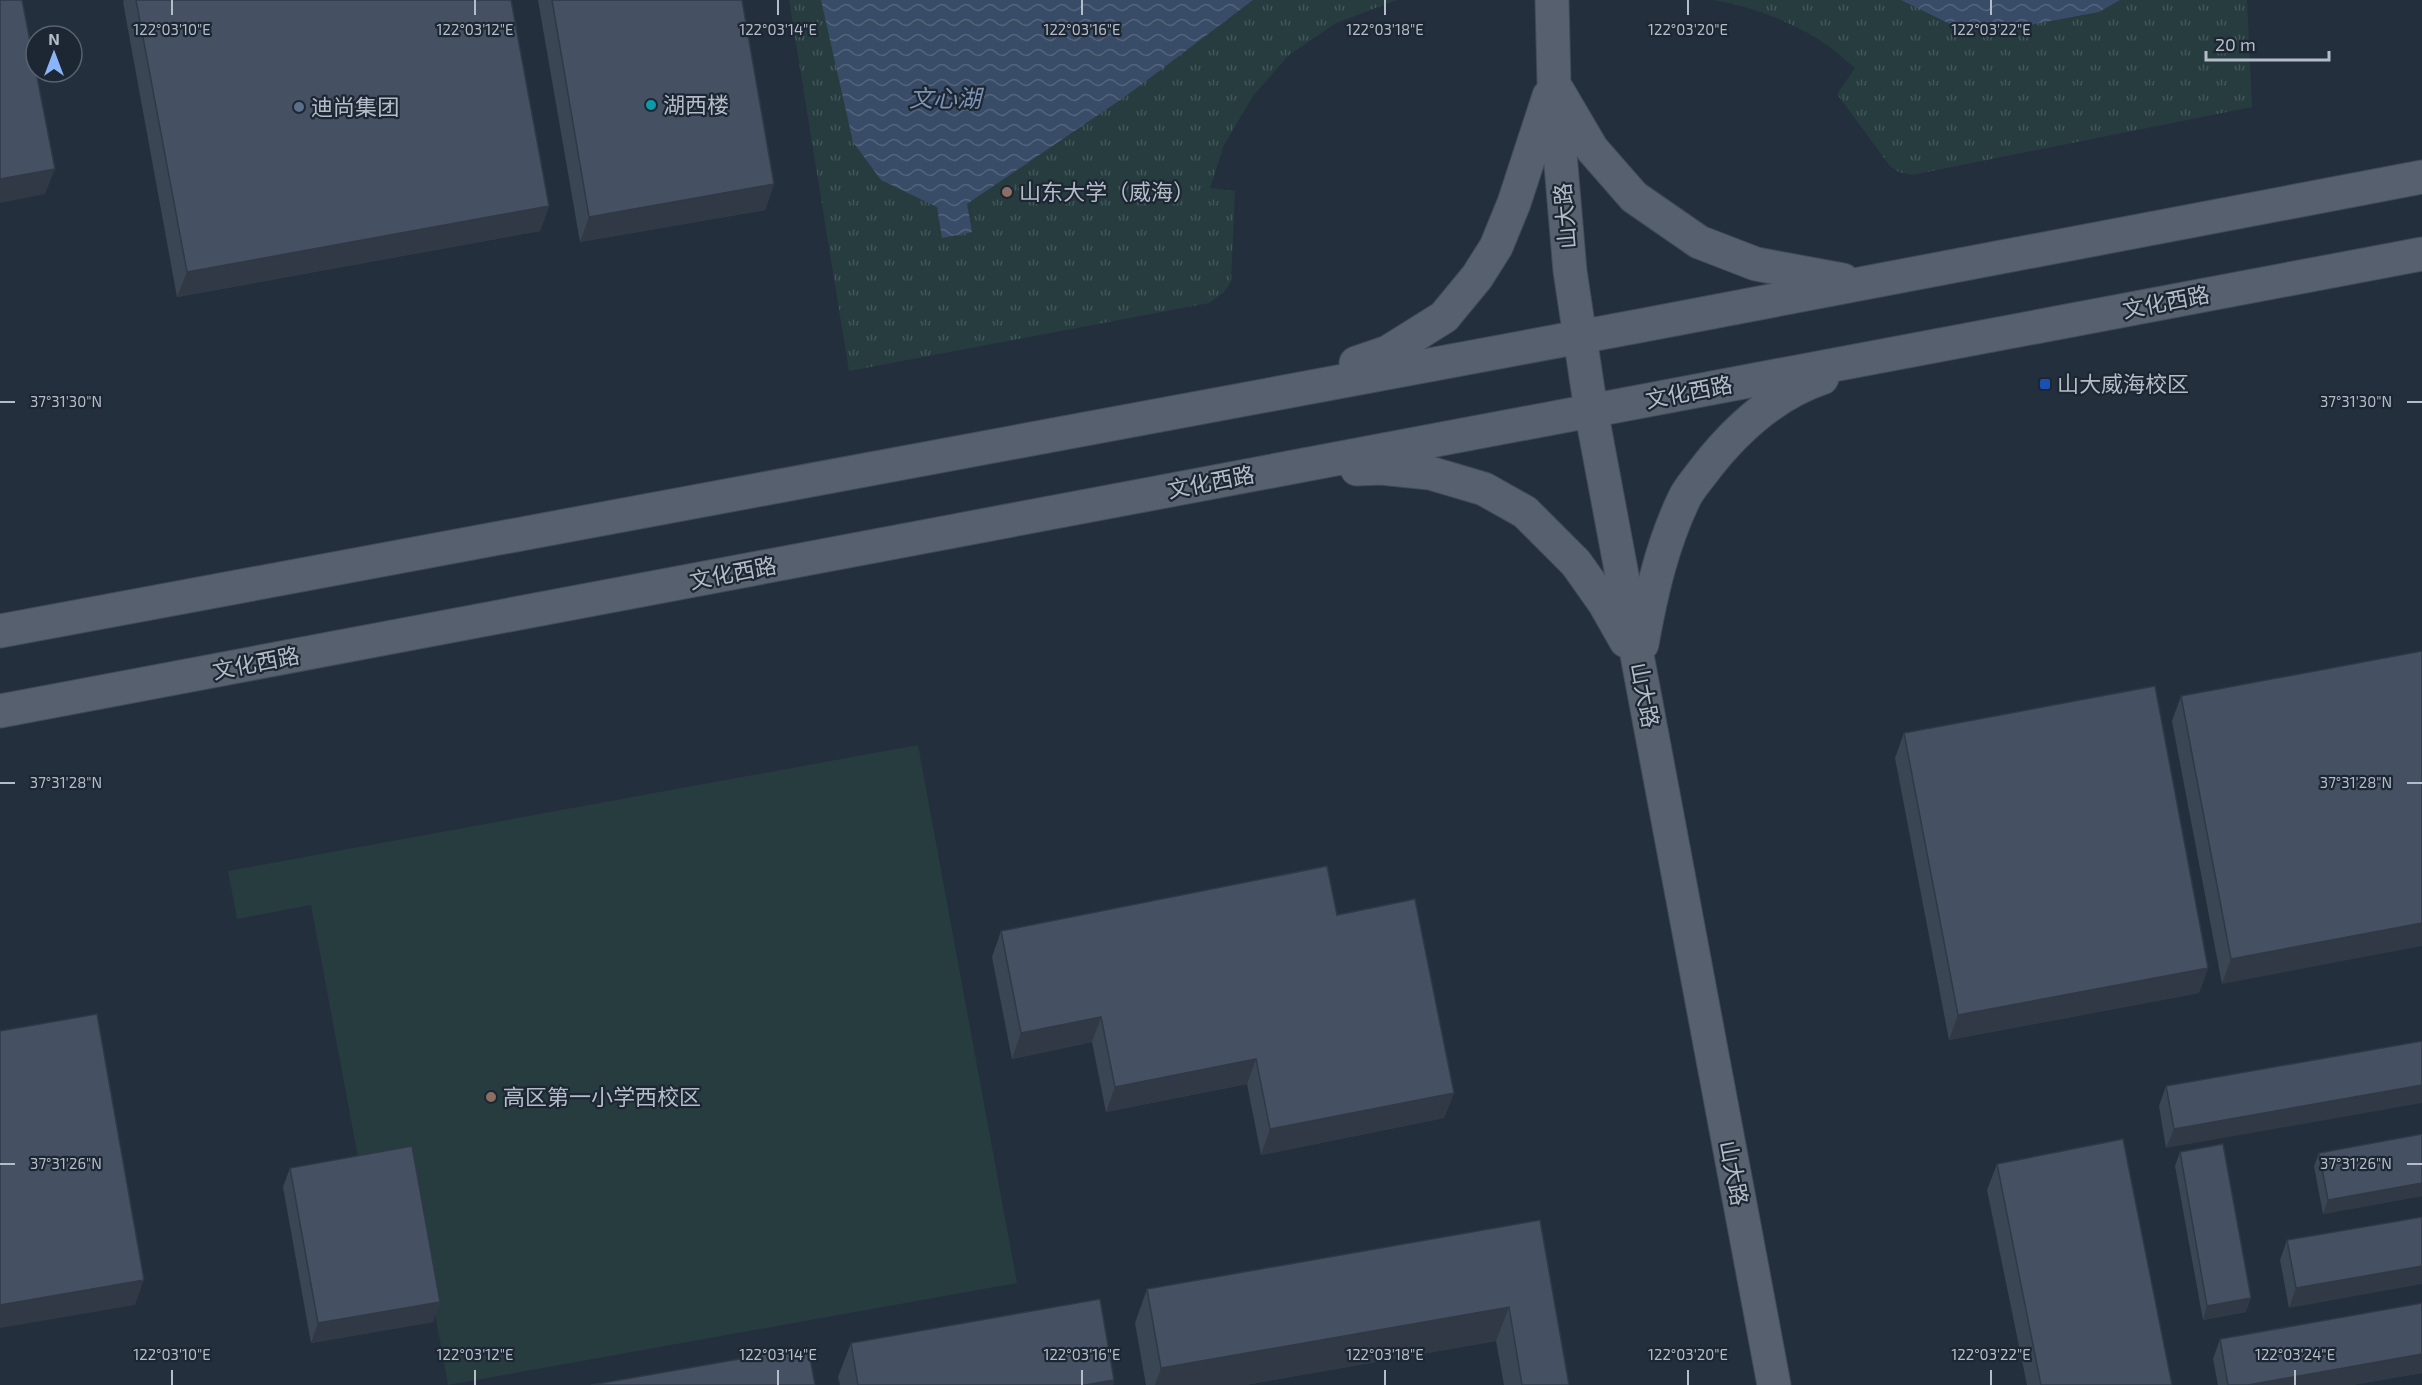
<svg xmlns="http://www.w3.org/2000/svg" width="2422" height="1385" font-family="'Exo 2','Noto Sans SC',sans-serif">
	<style>
		.grass { fill: #263c3f }
		.park { fill: url(#park-tufts) }
		.water { fill: url(#water-waves) }
		.lines { fill: none; stroke-linecap: round; stroke-linejoin: round }
		.major-casing { stroke: #414a57; stroke-width: 35 }
		.major { stroke: #56606e; stroke-width: 33 }
		.wall { fill: #3b4654 }
		.shaded-wall { fill: #303945 }
		.building { fill: #455162; stroke: #303945; stroke-width: 1.5 }
		.ticks { fill: none; stroke: #b4bcc9; stroke-width: 2 }
		.culture-dot { fill: #0f9aa8; stroke: #1d2633; stroke-width: 2 }
		.service-dot { fill: #5c6f8a; stroke: #1d2633; stroke-width: 2 }
		.education-dot { fill: #8d6e63; stroke: #1d2633; stroke-width: 2 }
		.transit-dot { fill: #1a4fb4; stroke: #1d2633; stroke-width: 2 }
		.labels { text-anchor: middle; stroke-width: 4.5; stroke-linejoin: round; paint-order: stroke }
		.poi-label { font-size: 22px; fill: #b4bcc9; stroke: #1d2633; text-anchor: start }
		.street-label { font-size: 22px; fill: #b4bcc9; stroke: #1d2633 }
		.water-label { font-size: 24px; font-style: italic; fill: #7c92b1; stroke: #1d2633 }
		.ticks-label { font-size: 15px; text-anchor: middle; fill: #b4bcc9; stroke: #1d2633; stroke-width: 4.5; stroke-linejoin: round; paint-order: stroke }
	</style>
	<defs>
		<pattern id="park-tufts" width="24" height="20" patternUnits="userSpaceOnUse" patternTransform="scale(1.5)"><rect width="24" height="20" fill="#263c3f"/><path d="M3 7l-1-3M5 7V3M7 7l1-3M15 17l-1-3M17 17v-4M19 17l1-3" fill="none" stroke="#435659"/></pattern>
		<pattern id="water-waves" width="16" height="10" patternUnits="userSpaceOnUse" patternTransform="scale(1.5)"><rect width="16" height="10" fill="#394c67"/><path d="M0 5q4-4 8 0t8 0" fill="none" stroke="#53647b"/></pattern>
	</defs>
	<rect width="100%" height="100%" fill="#242f3e"/>
	<path class="grass" d="M918,745L1017,1283L448,1385L407,1160L360,1168L311,905L237,919L228,871Z"/>
	<path class="park" d="M789,0H1397L1336,23L1289,55L1253,96L1224,145L1210,188L1235,191L1231,282L1224,292L1209,303L849,371Z
		M1713,0H2247L2252,107L1912,175L1899,172L1890,166L1837,94L1855,68C1843,58 1831,47 1818,39C1787,20 1750,6 1713,0Z"/>
	<path class="water" d="M821,0H1253L1126,96L967,204L972,232L942,238L937,207L881,180L853,142Z
		M1901,0H2120L2099,12L2008,29L1954,26Z"/>
	<g class="lines">
		<g class="major-casing">
			<path id="major" d="M1552,0L1554,83L1570,271L1591,410L1774,1385
				M1558,91L1592,149L1634,197L1699,242L1756,264L1843,280
				M1356,363L1388,352L1444,317L1477,277L1496,247L1514,203L1549,96
				M1357,469L1381,468L1430,473L1484,489L1525,512L1576,563L1605,604L1626,641
				M0,631L1644,325L2422,177
				M1642,644C1651,594 1662,545 1684,499C1688,490 1696,481 1702,473C1733,432 1772,395 1822,378
				M0,711L2422,254"/>
		</g>
		<use href="#major" class="major"/>
	</g>
	<path class="wall" d="M124,0H511L549,206L540,231L177,297L123,2Z
		M538,0H742L774,184L765,210L580,242Z
		M2422,651L2222,984L2172,721L2181,696Z
		M1904,733L2208,968L2199,993L1949,1040L1895,758Z
		M1337,915L1454,1093L1444,1118L1261,1155L1247,1084L1106,1112L1092,1042L1012,1059L992,957L1001,931Z
		M2422,1041L2166,1148L2159,1106L2166,1086Z
		M2422,1134V1196L2323,1214L2314,1166L2319,1153Z
		M2180,1152L2246,1312L2203,1320L2175,1166Z
		M1997,1164L2172,1385H2027L1987,1190Z
		M290,1168L440,1302L433,1322L311,1343L283,1187Z
		M2422,1217L2289,1308L2280,1260L2287,1240Z
		M1540,1220L1569,1385H1504L1496,1341L1245,1385H1146L1135,1323L1147,1289Z
		M2422,1303V1373L2352,1385H2218L2213,1359L2220,1339Z
		M851,1343L1114,1380L1113,1385H840L838,1377Z"/>
	<path class="shaded-wall" d="M55,169L45,194L0,203V179Z
		M774,184L765,210L580,242L589,217Z
		M549,206L540,231L177,297L187,272Z
		M2422,923V946L2222,984L2231,959Z
		M2208,968L2199,993L1949,1040L1958,1015Z
		M1101,1017L1092,1042L1012,1059L1021,1033Z
		M1256,1059L1247,1084L1106,1112L1115,1087Z
		M2422,1085V1103L2166,1148L2174,1129Z
		M1454,1093L1444,1118L1261,1155L1270,1129Z
		M2422,1183V1196L2323,1214L2328,1200Z
		M2422,1266V1284L2289,1308L2296,1288Z
		M144,1280L135,1305L0,1328V1305Z
		M2251,1298L2246,1312L2203,1320L2207,1306Z
		M440,1302L433,1322L311,1343L318,1323Z
		M1509,1307L1496,1341L1245,1385H1155L1161,1368Z
		M2422,1354V1373L2352,1385H2248Z
		M1114,1380L1113,1385H1085Z"/>
	<path class="building" d="M0,0H22L55,169L0,179Z
		M136,0H511L549,206L187,272Z
		M552,0H742L774,184L589,217Z
		M2422,651V923L2231,959L2181,696Z
		M2155,686L2208,968L1958,1015L1904,733Z
		M1327,866L1337,915L1415,899L1454,1093L1270,1129L1256,1059L1115,1087L1101,1017L1021,1033L1001,931Z
		M97,1014L144,1280L0,1305V1031Z
		M2422,1041V1085L2174,1129L2166,1086Z
		M2422,1134V1183L2328,1200L2319,1153Z
		M2123,1139L2172,1385H2041L1997,1164Z
		M2223,1144L2251,1298L2207,1306L2180,1152Z
		M412,1146L440,1302L318,1323L290,1168Z
		M2422,1217V1266L2296,1288L2287,1240Z
		M1540,1220L1569,1385H1522L1509,1307L1161,1368L1147,1289Z
		M1100,1299L1114,1380L1085,1385H858L851,1343Z
		M2422,1303V1354L2248,1385H2228L2220,1339Z
		M808,1347L815,1385H591Z"/>
	<path class="ticks" d="M172,0V15M475,0V15M778,0V15M1082,0V15M1385,0V15M1688,0V15M1991,0V15M0,402H15M2407,402H2422M0,783H15M2407,783H2422M0,1164H15M2407,1164H2422M172,1370V1385M475,1370V1385M778,1370V1385M1082,1370V1385M1385,1370V1385M1688,1370V1385M1991,1370V1385M2295,1370V1385"/>
	<circle class="culture-dot" cx="651" cy="105" r="6"/>
	<circle class="service-dot" cx="299" cy="107" r="6"/>
	<g class="education-dot">
		<circle cx="1007" cy="192" r="6"/>
		<circle cx="491" cy="1097" r="6"/>
	</g>
	<rect class="transit-dot" x="2039" y="378" width="12" height="12" rx="3"/>
	<g class="labels">
		<g class="poi-label">
			<text x="663" y="113">湖西楼</text>
			<text x="311" y="115">迪尚集团</text>
			<text x="1019" y="200">山东大学（威海）</text>
			<text x="2057" y="392">山大威海校区</text>
			<text x="503" y="1105">高区第一小学西校区</text>
		</g>
		<g class="street-label">
			<text transform="translate(1565 216) rotate(-95)" y="8">山大路</text>
			<text transform="translate(2166 302) rotate(-11)" y="8">文化西路</text>
			<text transform="translate(1689 392) rotate(-11)" y="8">文化西路</text>
			<text transform="translate(1211 482) rotate(-11)" y="8">文化西路</text>
			<text transform="translate(733 573) rotate(-11)" y="8">文化西路</text>
			<text transform="translate(256 663) rotate(-11)" y="8">文化西路</text>
			<text transform="translate(1645 695) rotate(79)" y="8">山大路</text>
			<text transform="translate(1734 1173) rotate(79)" y="8">山大路</text>
		</g>
		<g class="water-label">
			<text x="945" y="107">文心湖</text>
		</g>
	</g>
	<g class="ticks-label">
		<text x="172" y="35">122°03'10"E</text>
		<text x="475" y="35">122°03'12"E</text>
		<text x="778" y="35">122°03'14"E</text>
		<text x="1082" y="35">122°03'16"E</text>
		<text x="1385" y="35">122°03'18"E</text>
		<text x="1688" y="35">122°03'20"E</text>
		<text x="1991" y="35">122°03'22"E</text>
		<text x="66" y="407">37°31'30"N</text>
		<text x="2356" y="407">37°31'30"N</text>
		<text x="66" y="788">37°31'28"N</text>
		<text x="2356" y="788">37°31'28"N</text>
		<text x="66" y="1169">37°31'26"N</text>
		<text x="2356" y="1169">37°31'26"N</text>
		<text x="172" y="1360">122°03'10"E</text>
		<text x="475" y="1360">122°03'12"E</text>
		<text x="778" y="1360">122°03'14"E</text>
		<text x="1082" y="1360">122°03'16"E</text>
		<text x="1385" y="1360">122°03'18"E</text>
		<text x="1688" y="1360">122°03'20"E</text>
		<text x="1991" y="1360">122°03'22"E</text>
		<text x="2295" y="1360">122°03'24"E</text>
	</g>
	<g transform="translate(54 54)"><circle r="28" fill="#1d2633" stroke="#59626f" stroke-width="1.5"/>
	<path d="M0-4.5L10 22L0 15L-10 22Z" fill="#8ab4f8"/>
	<text y="-9" font-size="16" font-weight="bold" text-anchor="middle" fill="#b4bcc9">N</text>
	</g>
	<path d="M2206 51v9h123v-9" fill="none" stroke="#b4bcc9" stroke-width="3"/>
	<text x="2215" y="51" font-size="18" fill="#b4bcc9" stroke="#1d2633" stroke-width="4.5" paint-order="stroke">20 m</text>
</svg>
